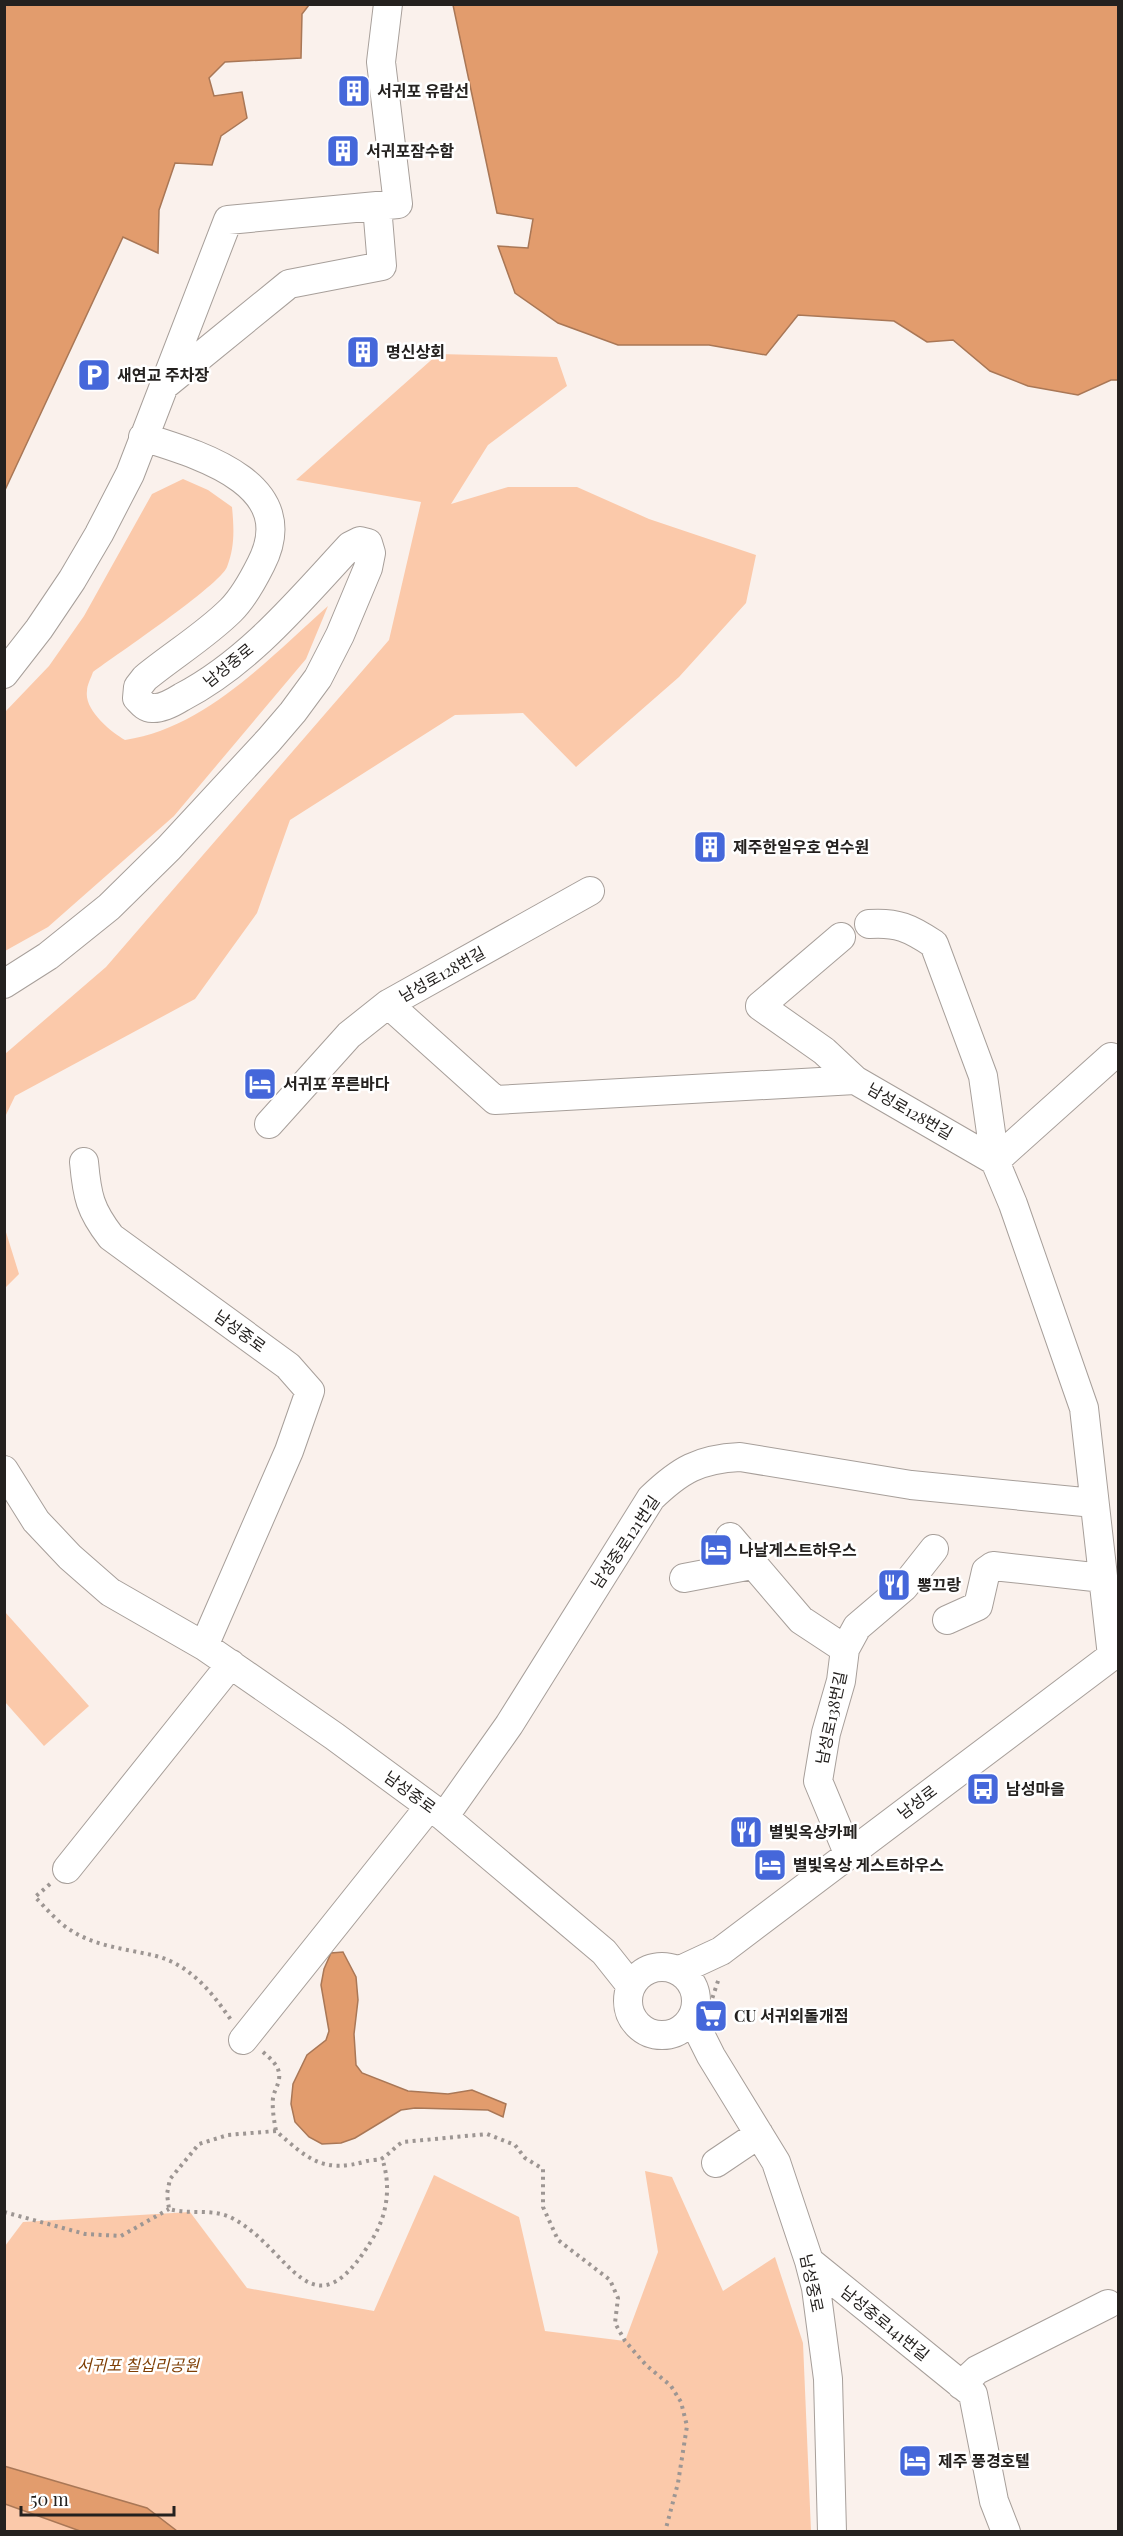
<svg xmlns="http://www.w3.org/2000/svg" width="1123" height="2536" font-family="'Playfair Display','Noto Sans KR',serif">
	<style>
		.green { fill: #fbc9aa }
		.water { fill: #e29c6d; stroke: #a97756; stroke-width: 1.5 }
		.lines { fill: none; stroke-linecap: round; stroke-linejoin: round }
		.minor-casing { stroke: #a79f9a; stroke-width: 30 }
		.path { stroke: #9d9693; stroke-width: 4; stroke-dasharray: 3 4.5; stroke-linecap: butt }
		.minor { stroke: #fff; stroke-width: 28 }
		.labels { text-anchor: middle; stroke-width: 5; stroke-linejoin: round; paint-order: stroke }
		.poi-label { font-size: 16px; font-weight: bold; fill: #24211f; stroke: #fff; text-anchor: start }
		.street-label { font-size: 16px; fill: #24211f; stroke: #fff }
		.park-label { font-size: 16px; font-style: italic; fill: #7f3f05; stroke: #fff }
	</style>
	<rect width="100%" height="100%" fill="#faf1ec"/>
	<path class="green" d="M438,354L557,357L567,386L488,445L451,504L508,487H577L649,519L756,555L746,603L679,677L576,767L523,713L455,715L290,820L257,913L195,999L15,1096L5,1117V1054L106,967L389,640L421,502L296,480Z
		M183,479L208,490L232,507C234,528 235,547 227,567C220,585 116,655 93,672C91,678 87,685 87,691C84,710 111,732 125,740C206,728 269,658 328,606L306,659L174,816L48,927L5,951V712L49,666L84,616L152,494Z
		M5,1229L19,1274L5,1288H4Z
		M5,1612L89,1706L44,1746L5,1702Z
		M645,2171L672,2177L723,2291L775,2257L803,2343L811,2531H177L147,2508L5,2466V2246L23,2222L190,2212L247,2288L374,2311L434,2175L519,2217L545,2331L625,2341L658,2252Z
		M5,2504L80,2531H5Z"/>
	<path class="water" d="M5,4L309,5L302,14L301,58L225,62L209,78L214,96L242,92L247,118L221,136L212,165L175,163L159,210L158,253L123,237L5,490Z
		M453,5H1118V380H1111L1078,395L1028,386L990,371L953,340L927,342L894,321L798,315L766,355L709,345H618L558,323L515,293L498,246L528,248L533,219L497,213Z
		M343,1952L356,1977L358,2000L354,2034L356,2065L362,2073L408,2091L448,2094L472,2090L506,2104L503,2117L488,2110L415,2108L401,2110L355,2138L341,2143L322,2144L309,2137L295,2122L291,2104L293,2084L307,2055L326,2040L329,2031L321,1985L324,1969L331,1953Z
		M4,2466L147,2508L177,2531H80L5,2504Z"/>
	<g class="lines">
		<g class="minor-casing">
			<path id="minor" d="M165,385L289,284L382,266L377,206
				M4,674L39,629L72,580L99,534L130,474L228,220L398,204L381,62L388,4
				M869,924C897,922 910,928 934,944L983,1076L995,1161L1013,1204L1084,1408L1112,1656
				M841,937L760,1006L824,1051L855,1080
				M4,984L48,956L109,907L169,848L269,740L293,712L318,678L340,635L368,568L371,553L368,543L360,541L350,546C299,601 249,662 182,697C174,702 161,709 152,708C145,708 141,702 137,698L138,687L145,678C173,655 206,635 231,610C244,597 253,580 261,564C302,484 200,455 143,437
				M388,1004L590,891
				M269,1124L349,1035L388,1004L495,1100L855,1080L995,1161
				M995,1161L1111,1057
				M84,1162C87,1196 90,1210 111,1237L288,1366L310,1391L289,1451L204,1646
				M4,1470L36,1521L70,1557L110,1592L204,1646L334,1736L444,1817L604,1952L631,1986
				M730,1537L801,1620L845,1649
				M684,1578L752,1565
				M947,1620L978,1606L986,1571L993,1566L1103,1578
				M444,1817L509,1725L651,1498C680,1470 699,1459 740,1457L911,1485L1094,1503
				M848,1853L818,1781L826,1733L841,1681L845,1649L857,1627L904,1587L934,1549
				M67,1869L231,1664
				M628 2001a34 34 0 1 1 68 0a34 34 0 1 1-68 0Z
				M678,1971L721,1951L1112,1656L1118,1655
				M692,2018L711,2056L776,2162L809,2261L816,2288L828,2379L832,2532
				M243,2040L429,1807
				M716,2163L759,2134
				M809,2261L973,2394L994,2501L1006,2532
				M961,2385L977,2370L1108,2304"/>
		</g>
		<path class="path" d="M50,1884L35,1897C46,1908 58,1923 72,1931C97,1947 128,1949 156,1956C190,1965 211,1991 231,2020
			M710,2005L719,1978
			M625,2009L633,2028L660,2039L678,2040
			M263,2052C271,2059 281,2067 279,2079C278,2086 274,2091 273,2098C272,2109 274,2120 276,2131C308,2159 323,2174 367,2161C371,2160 377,2160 381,2159C389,2155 395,2146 403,2142L487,2134L515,2145L525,2158L543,2169V2207L558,2240L610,2280L618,2298L615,2323L625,2341L646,2365L671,2386L681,2402L687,2426L678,2483L665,2532
			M276,2131L228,2135L199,2144L170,2179L167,2194L169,2209C189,2215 213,2208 232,2218C292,2249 311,2341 373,2238C388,2213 391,2185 382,2158
			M4,2212L85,2234L121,2236L169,2209"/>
		<use href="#minor" class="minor"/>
	</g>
	<defs>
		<g id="building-square" transform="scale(1.725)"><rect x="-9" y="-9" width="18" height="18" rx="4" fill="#4567da" stroke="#fff"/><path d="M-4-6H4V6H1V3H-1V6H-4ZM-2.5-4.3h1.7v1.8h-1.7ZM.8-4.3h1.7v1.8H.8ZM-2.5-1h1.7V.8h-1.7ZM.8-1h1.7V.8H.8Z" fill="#fff"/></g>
		<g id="parking-square" transform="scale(1.725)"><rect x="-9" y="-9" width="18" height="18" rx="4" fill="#4567da" stroke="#fff"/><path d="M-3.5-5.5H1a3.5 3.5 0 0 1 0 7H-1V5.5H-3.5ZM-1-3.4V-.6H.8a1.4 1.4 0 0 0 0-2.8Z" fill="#fff"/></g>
		<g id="hotel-square" transform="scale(1.725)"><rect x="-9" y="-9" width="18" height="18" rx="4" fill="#4567da" stroke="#fff"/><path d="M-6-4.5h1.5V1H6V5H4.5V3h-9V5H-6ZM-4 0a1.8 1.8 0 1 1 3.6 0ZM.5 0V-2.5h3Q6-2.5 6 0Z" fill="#fff"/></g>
		<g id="restaurant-square" transform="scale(1.725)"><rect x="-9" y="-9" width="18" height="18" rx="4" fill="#4567da" stroke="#fff"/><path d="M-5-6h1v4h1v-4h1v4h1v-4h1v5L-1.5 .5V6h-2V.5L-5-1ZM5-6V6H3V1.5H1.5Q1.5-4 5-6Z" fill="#fff"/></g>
		<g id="bus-square" transform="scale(1.725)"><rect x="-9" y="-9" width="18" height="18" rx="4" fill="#4567da" stroke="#fff"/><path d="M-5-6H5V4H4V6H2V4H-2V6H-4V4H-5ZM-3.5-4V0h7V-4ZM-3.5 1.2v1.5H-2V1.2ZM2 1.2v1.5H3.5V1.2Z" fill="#fff"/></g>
		<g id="supermarket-square" transform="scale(1.725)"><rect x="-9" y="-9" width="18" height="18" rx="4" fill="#4567da" stroke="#fff"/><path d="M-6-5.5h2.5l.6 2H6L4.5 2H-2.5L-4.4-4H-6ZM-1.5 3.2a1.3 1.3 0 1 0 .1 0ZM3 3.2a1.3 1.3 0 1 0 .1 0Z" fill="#fff"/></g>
	</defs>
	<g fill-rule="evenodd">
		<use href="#building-square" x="354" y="91"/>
		<use href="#building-square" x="343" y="151"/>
		<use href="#building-square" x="363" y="352"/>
		<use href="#parking-square" x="94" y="375"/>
		<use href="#building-square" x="710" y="847"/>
		<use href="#hotel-square" x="260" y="1084"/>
		<use href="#hotel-square" x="716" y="1550"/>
		<use href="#restaurant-square" x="894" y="1585"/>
		<use href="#bus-square" x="983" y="1789"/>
		<use href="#restaurant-square" x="746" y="1832"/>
		<use href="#hotel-square" x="770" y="1865"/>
		<use href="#supermarket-square" x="711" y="2016"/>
		<use href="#hotel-square" x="915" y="2461"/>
	</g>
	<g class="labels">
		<g class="poi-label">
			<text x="377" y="97">서귀포 유람선</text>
			<text x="366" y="157">서귀포잠수함</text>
			<text x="386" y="358">명신상회</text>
			<text x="117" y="381">새연교 주차장</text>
			<text x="733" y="853">제주한일우호 연수원</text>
			<text x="283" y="1090">서귀포 푸른바다</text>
			<text x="739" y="1556">나날게스트하우스</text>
			<text x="917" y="1591">뽕끄랑</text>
			<text x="1006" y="1795">남성마을</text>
			<text x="769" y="1838">별빛옥상카페</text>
			<text x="793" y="1871">별빛옥상 게스트하우스</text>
			<text x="734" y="2022">CU 서귀외돌개점</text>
			<text x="938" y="2467">제주 풍경호텔</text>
		</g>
		<g class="street-label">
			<text transform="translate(228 665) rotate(-39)" y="6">남성중로</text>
			<text transform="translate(442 974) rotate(-29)" y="6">남성로128번길</text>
			<text transform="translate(910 1111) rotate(30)" y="6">남성로128번길</text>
			<text transform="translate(240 1331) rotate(36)" y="6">남성중로</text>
			<text transform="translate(625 1542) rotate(-56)" y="6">남성중로121번길</text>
			<text transform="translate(831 1718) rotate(-78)" y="6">남성로138번길</text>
			<text transform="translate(410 1792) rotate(36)" y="6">남성중로</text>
			<text transform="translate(917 1802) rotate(-37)" y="6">남성로</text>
			<text transform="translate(812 2283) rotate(78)" y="6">남성중로</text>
			<text transform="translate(885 2323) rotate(39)" y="6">남성중로141번길</text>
		</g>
		<g class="park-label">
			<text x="138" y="2371">서귀포 칠십리공원</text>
		</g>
	</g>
	<rect width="1123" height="2536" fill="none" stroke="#24211f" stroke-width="12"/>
	<path d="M21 2506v9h153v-9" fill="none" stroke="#24211f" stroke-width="3"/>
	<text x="30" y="2506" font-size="18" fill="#24211f" stroke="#ffffff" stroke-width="4.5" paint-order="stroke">50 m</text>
</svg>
